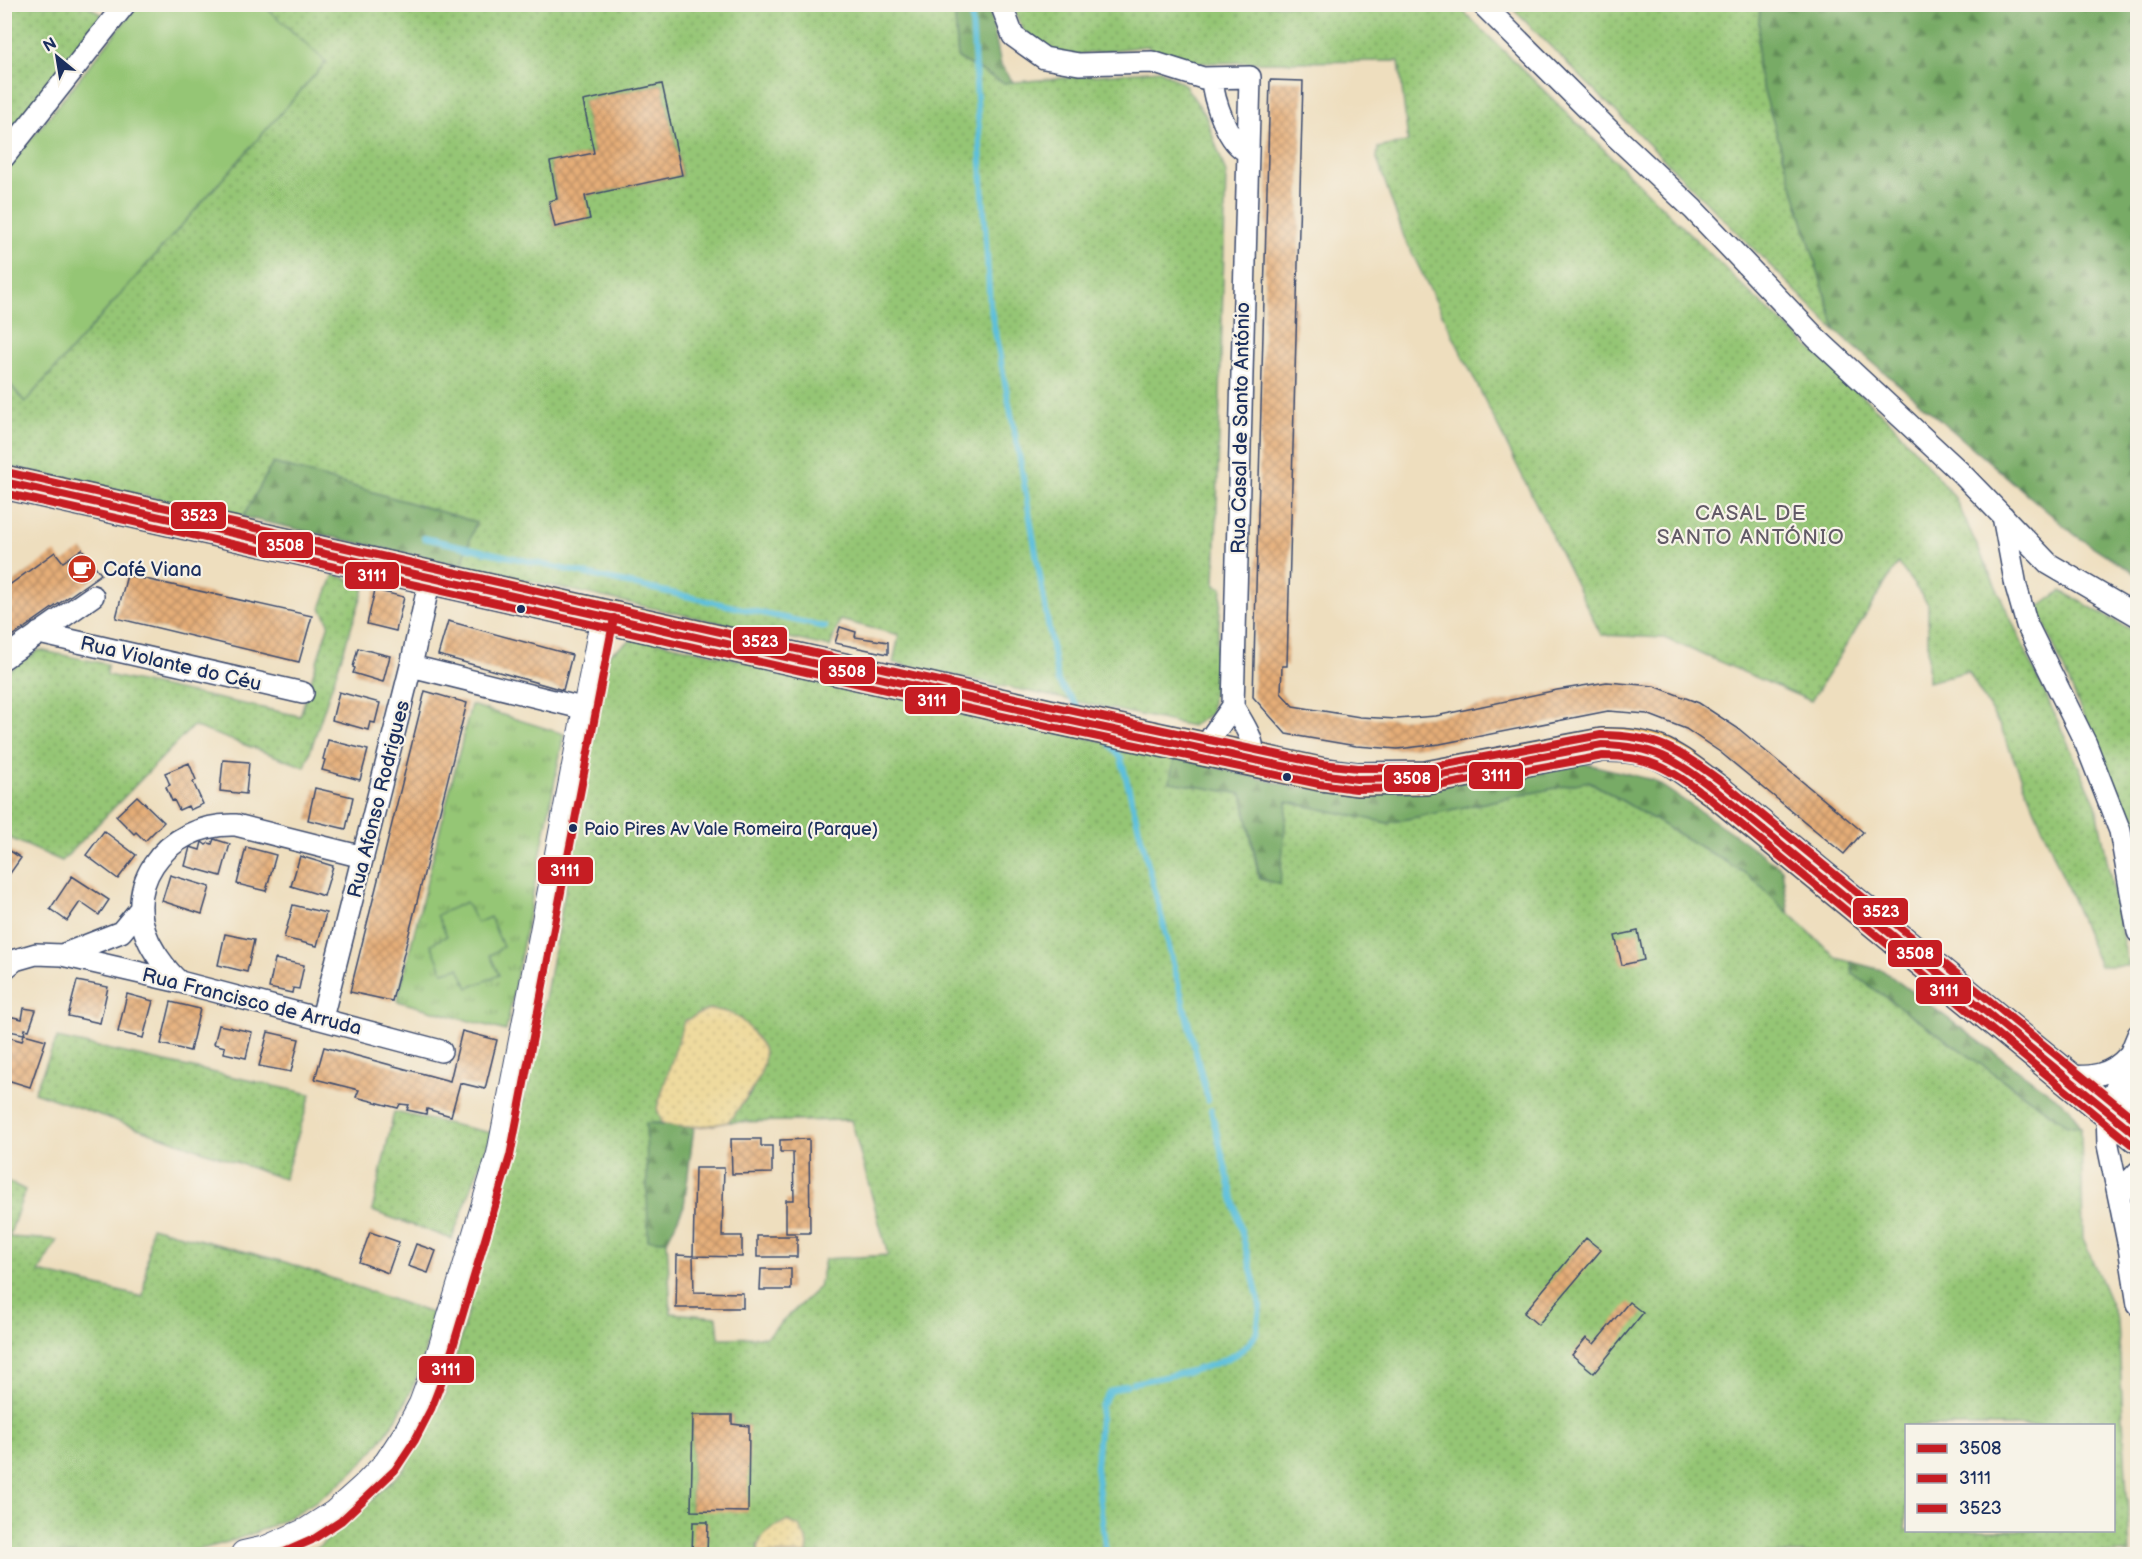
<svg xmlns="http://www.w3.org/2000/svg" width="2142" height="1559" font-family="'Balsamiq Sans',sans-serif">
	<style>
		.grass { fill: url(#grass-dots); stroke: #587a6a; stroke-width: 1.5; fill-rule: evenodd }
		.forest { fill: url(#forest-firs); stroke: #4a6d62; stroke-width: 1.5 }
		.sand { fill: url(#sand-dots); stroke: #84847e; stroke-width: 1.5 }
		.park { fill: url(#park-tufts); stroke: #587a6a; stroke-width: 1.5 }
		.garden { fill: #95c675; stroke: #587a6a; stroke-width: 1.5 }
		.lines { fill: none; stroke-linecap: round; stroke-linejoin: round }
		.stream { stroke: #5dc0db; stroke-width: 6 }
		.building { fill: url(#building-cross-hatch) }
		.minor-casing { stroke: #3b496c; stroke-width: 24 }
		.tertiary-casing { stroke: #3b496c; stroke-width: 28 }
		.primary-casing { stroke: #3b496c; stroke-width: 36 }
		.minor { stroke: #fff; stroke-width: 21 }
		.tertiary { stroke: #fff; stroke-width: 26 }
		.primary { stroke: #f9bf6c; stroke-width: 33 }
		.bus-1-casing { stroke: #f7f3e8; stroke-width: 12 }
		.bus-2-casing { stroke: #f7f3e8; stroke-width: 12 }
		.bus-3-casing { stroke: #f7f3e8; stroke-width: 12 }
		.bus-1 { stroke: #c61d23; stroke-width: 8 }
		.bus-2 { stroke: #c61d23; stroke-width: 8 }
		.bus-3 { stroke: #c61d23; stroke-width: 8 }
		.bus-dot { fill: #1b2f5e; stroke: #f7f3e8; stroke-width: 2 }
		.labels { text-anchor: middle; stroke-width: 4.5; stroke-linejoin: round; paint-order: stroke }
		.bus-label { font-size: 18px; fill: #1b2f5e; stroke: #f7f3e8; text-anchor: start }
		.street-label { font-size: 20px; fill: #1b2f5e; stroke: #f7f3e8 }
		.poi-label { font-size: 20px; fill: #1b2f5e; stroke: #f7f3e8; text-anchor: start }
		.neighbourhood-label { font-size: 21px; letter-spacing: 1.5px; fill: #625b67; stroke: #f7f3e8 }
		.line-badge { stroke: #f7f3e8; stroke-width: 2 }
		.badge-label { font-size: 16px; text-anchor: middle; font-weight: bold; fill: #fff }
	</style>
	<defs>
		<pattern id="grass-dots" width="8" height="8" patternUnits="userSpaceOnUse" patternTransform="scale(1.5)"><rect width="8" height="8" fill="#95c675"/><path d="M2 2h.1M6 6h.1" fill="none" stroke="#79a163" stroke-width="1.8" stroke-linecap="round"/></pattern>
		<pattern id="forest-firs" width="22" height="20" patternUnits="userSpaceOnUse" patternTransform="scale(1.5)"><rect width="22" height="20" fill="#78ab66"/><path d="M5 1l3.5 6h-7zM16 11l3.5 6h-7z" fill="#628c57"/></pattern>
		<pattern id="sand-dots" width="8" height="8" patternUnits="userSpaceOnUse" patternTransform="scale(1.5)"><rect width="8" height="8" fill="#eeda9e"/><path d="M2 2h.1M6 6h.1" fill="none" stroke="#ccbb8a" stroke-width="1.8" stroke-linecap="round"/></pattern>
		<pattern id="park-tufts" width="24" height="20" patternUnits="userSpaceOnUse" patternTransform="scale(1.5)"><rect width="24" height="20" fill="#95c675"/><path d="M3 7l-1-3M5 7V3M7 7l1-3M15 17l-1-3M17 17v-4M19 17l1-3" fill="none" stroke="#79a163"/></pattern>
		<pattern id="building-cross-hatch" width="8" height="8" patternUnits="userSpaceOnUse" patternTransform="scale(1.5)"><rect width="8" height="8" fill="#e5ad77"/><path d="M0 0l8 8M0 8l8-8" fill="none" stroke="#b98d65"/></pattern>
	</defs>
	<rect width="100%" height="100%" fill="#f7f3e8"/>
	<filter id="ink" filterUnits="userSpaceOnUse"><feTurbulence type="fractalNoise" baseFrequency=".0167" numOctaves="2"/><feDisplacementMap in="SourceGraphic" scale="12" xChannelSelector="R" yChannelSelector="G"/><feConvolveMatrix kernelMatrix="1 2 1 2 8 2 1 2 1" color-interpolation-filters="sRGB"/></filter>
	<filter id="wash" filterUnits="userSpaceOnUse"><feTurbulence type="fractalNoise" baseFrequency=".008" numOctaves="4" result="noise"/><feDisplacementMap in="SourceGraphic" scale="24" xChannelSelector="R" yChannelSelector="G"/><feGaussianBlur stdDeviation="1.35" result="paint"/><feColorMatrix in="noise" values="0 0 0 0 0 0 0 0 0 0 0 0 0 0 0 0 0 1.4 0 .05"/><feComposite in="paint" operator="in"/></filter>
	<g filter="url(#wash)">
		<rect width="100%" height="100%" fill="#eedebe"/>
		<path class="grass" d="M9,5H87L109,19L5,149L4,11Z
			M263,5H954L958,58L1003,83L1160,70L1184,84L1205,114L1226,173L1215,586L1222,588L1211,713L1192,726L893,663L899,635L840,620L830,647L461,566L476,522L273,463L243,517L5,466L4,378L25,402L326,62ZM662,84L682,175L585,196L589,219L555,227L549,202L557,199L550,163L594,153L583,101Z
			M1012,5H1457L1752,295L1891,422L1955,498L2096,804L2128,966H2100L2001,728L1968,671L1928,682V604L1898,563L1811,701L1664,638L1601,635L1404,237L1377,159L1378,148L1408,142L1399,61L1182,63L1146,46L1067,56L1053,52L1024,32Z
			M1509,5H1760L1757,68L1836,331Z
			M334,574L365,586L305,767L193,726L62,861L5,836L4,674L39,650L107,664V675L300,716L329,623L321,608Z
			M2061,591L2137,633L2138,825L2131,829L2042,618L2035,610Z
			M636,637L1174,757L1170,782L1242,794L1259,879L1279,884L1287,802L1388,823L1588,781L1750,876L1837,958L1851,962L1853,974L2067,1125L2081,1127L2083,1238L2118,1322L2130,1554H807L808,1544L757,1545L758,1554H289L318,1547L345,1526L405,1468L446,1394L533,1064L609,654ZM709,1009C741,1012 745,1023 763,1048L751,1093L728,1122L851,1120L888,1255L825,1259L819,1287L766,1337L719,1338L717,1317L671,1313L667,1241L648,1240L647,1123H662ZM693,1415H732V1424L749,1426L691,1511ZM1906,1426H2114V1530H1906Z
			M57,1038L311,1094L284,1179L34,1092Z
			M394,1112L492,1133L452,1239L372,1211Z
			M5,1180L25,1190L9,1237L57,1240L39,1272L143,1297L151,1227L285,1262L434,1314C428,1337 424,1362 414,1384C371,1484 280,1536 177,1554C160,1557 140,1554 123,1554C83,1554 44,1555 5,1554Z"/>
		<path class="forest" d="M954,5H989L1001,65L1013,82L1003,83L958,58Z
			M1760,5H2137V575L2075,535L1836,331L1757,68Z
			M273,463L476,522L461,566L243,517Z
			M1174,757L1295,787L1399,791L1583,763L1653,780L1734,834L1782,869L1789,914L1750,876L1589,781L1388,823L1287,802L1280,884L1260,879L1242,794L1170,782Z
			M1851,962L1882,970L2070,1108L2081,1127L2067,1125L1853,974Z
			M646,1123C663,1123 678,1126 694,1127L684,1206L667,1241L648,1240Z"/>
		<path class="sand" d="M709,1009C729,1011 740,1015 752,1032C755,1037 761,1043 763,1048C771,1071 741,1105 728,1122C706,1127 683,1130 662,1123L657,1108L684,1021Z
			M786,1521L800,1526L808,1544L807,1554H758C757,1535 770,1529 786,1521Z"/>
		<path class="park" d="M471,705L564,734L506,1031L397,1001Z"/>
		<path class="garden" d="M138,5H263L326,62L25,402L5,378V357L7,343L4,340V173Z
			M466,902L477,923L490,917L503,947L490,955L499,975L468,988L459,968L443,972L431,944L447,936L437,915Z"/>
		<g class="lines">
			<path class="stream" d="M971,4L990,305L1021,465L1058,682L1078,707
				M424,538L825,627
				M1109,743L1121,758L1208,1100
				M1133,1383C1165,1376 1242,1367 1256,1333C1259,1324 1259,1313 1260,1305L1211,1110
				M1106,1554L1096,1467L1101,1406L1109,1392L1127,1385"/>
		</g>
		<g id="blocks">
			<path class="building" d="M1270,80L1303,81L1287,666H1282L1281,693L1293,706L1360,717L1397,719L1436,716L1557,690L1607,682L1654,686L1699,703L1739,729L1863,832L1844,854L1720,752L1686,729L1647,714L1608,711L1440,744L1398,749L1356,746L1286,734L1253,697Z
				M662,84L682,175L585,196L590,219L555,227L549,201L557,199L550,162L594,153L583,101Z
				M82,549L101,574L4,642V589L55,552L63,562Z
				M127,575L312,616L299,662L116,618Z
				M375,590L404,597L396,631L367,624Z
				M448,621L572,655L563,690L438,655Z
				M840,627L856,632L855,637L888,642V654L835,643Z
				M358,648L390,656L383,682L353,673L355,668L353,667Z
				M425,691L467,703L392,1001L350,992Z
				M339,692L380,703L375,723L370,722L368,730L332,720Z
				M328,740L368,750L360,780L322,770L325,760L323,759Z
				M223,760L249,762L246,794L220,791Z
				M189,763L196,780L193,782L203,804L190,810L188,806L179,810L174,800L172,801L166,787L170,785L165,773Z
				M315,788L353,797L346,829L308,820Z
				M137,796L164,822L145,841L136,832L134,834L116,816Z
				M104,831L136,855L118,879L86,855Z
				M214,839L230,844L221,876L185,866L190,847L200,850L202,842L206,845L209,843L212,844Z
				M4,847L21,858L4,882Z
				M246,847L276,855L266,891L237,884Z
				M300,856L333,866L324,896L291,886Z
				M170,875L210,887L202,914L162,901Z
				M72,876L109,900L99,915L80,902L67,921L50,909Z
				M293,905L326,913L317,946L284,938Z
				M1638,931L1644,960L1622,965L1615,936Z
				M225,934L254,940L247,972L218,965Z
				M275,959L304,965L299,989L293,988L292,993L269,988Z
				M77,981L108,987L100,1023L68,1016Z
				M127,994L153,1001L143,1038L118,1032Z
				M171,1002L200,1009L190,1051L161,1044Z
				M24,1008L36,1010L29,1030L25,1029L24,1034L46,1040L30,1087L4,1079V1036L22,1041L24,1034L4,1030V1015L22,1019Z
				M219,1025L252,1032L246,1058L224,1053L225,1047L214,1044Z
				M462,1031L497,1040L485,1089L460,1083L451,1116L427,1109L426,1114L407,1110L409,1105L400,1104L398,1108L356,1097L359,1090L315,1079L324,1047L450,1081Z
				M268,1032L299,1039L291,1072L259,1066Z
				M731,1139H761V1146H772V1173L732,1174Z
				M809,1139L810,1233H786V1200H794L793,1152H780V1140Z
				M695,1168H724L722,1236H742V1257L693,1256Z
				M370,1232L399,1242L388,1273L359,1262Z
				M757,1236H797V1257H757Z
				M1586,1238L1601,1250L1538,1325L1524,1313Z
				M416,1244L436,1251L428,1273L408,1266Z
				M677,1255L693,1256L694,1292L743,1293V1308H676Z
				M761,1269H791V1290H760Z
				M1629,1302L1643,1313L1594,1373L1572,1355L1586,1338L1594,1344Z
				M693,1415H732V1424L749,1426L748,1512L691,1511Z
				M693,1522H708L707,1554H692Z"/>
		</g>
	</g>
	<g filter="url(#ink)">
		<use href="#blocks" fill-opacity="0" stroke="#3b496c" stroke-width="1.5"/>
		<g class="lines">
			<g class="minor-casing">
				<path id="minor" d="M1001,4L1013,36L1044,58L1079,64L1152,62L1203,78L1250,77L1233,706
					M1482,4L1613,134L1693,209L1816,338L1960,472L2049,564L2138,616
					M1212,79C1213,98 1228,145 1247,151
					M4,157L125,4
					M2003,516L2016,586L2027,625L2086,744L2120,831L2138,932
					M39,633L303,693
					M4,658L93,596
					M411,666L586,709
					M1207,750L1212,736L1233,706C1243,724 1255,738 1253,759
					M62,955L121,932L141,908
					M4,969L15,960L36,954L62,955L180,982L441,1051
					M180,982C170,975 163,964 156,954C114,891 165,822 236,825L363,857
					M322,1018L411,666L430,578
					M2065,1076C2090,1078 2111,1076 2128,1056
					M2107,1110L2138,1087
					M2138,1172L2124,1187L2119,1198L2129,1247L2138,1305
					M2119,1198L2108,1145L2107,1110L2138,1035"/>
			</g>
			<g class="tertiary-casing">
				<path id="tertiary" d="M244,1554L266,1549L307,1531L335,1513L364,1487L387,1463L406,1434L422,1404L436,1366L500,1154L604,616"/>
			</g>
			<g class="primary-casing">
				<path id="primary" d="M4,482L1058,718L1320,774L1357,779L1426,778L1602,745C1659,744 1671,758 1715,790L2138,1136"/>
			</g>
			<use href="#minor" class="minor"/>
			<use href="#tertiary" class="tertiary"/>
			<use href="#primary" class="primary"/>
			<g class="bus-1-casing">
				<path id="bus-1" d="M4,482L1058,718L1320,774L1357,779L1426,778L1602,745C1655,746 1674,759 1715,790L2138,1136"/>
			</g>
			<g class="bus-2-casing">
				<path id="bus-2" d="M4,493L1056,728L1319,784L1356,789L1427,788L1603,756C1653,756 1670,770 1709,798L2131,1144
					M280,1554L312,1540L341,1521L395,1470L415,1440L431,1409L446,1370L510,1156L614,618"/>
			</g>
			<g class="bus-3-casing">
				<path id="bus-3" d="M6,472L1060,708L1322,764L1358,768H1425L1601,735C1657,735 1678,750 1722,782L2138,1122"/>
			</g>
			<use href="#bus-1" class="bus-1"/>
			<use href="#bus-2" class="bus-2"/>
			<use href="#bus-3" class="bus-3"/>
		</g>
	</g>
	<defs>
		<g id="cafe-disc" transform="scale(1.5)"><circle r="9.5" fill="#c8321e" stroke="#f7f3e8"/><path d="M-5.5-4.5H6V0H3Q3 3.5 0 3.5H-2.5Q-5.5 3.5-5.5 0ZM3-3.2v2h1.7v-2ZM-6 4.5H4V6H-6Z" fill="#fff"/></g>
	</defs>
	<g fill-rule="evenodd">
		<use href="#cafe-disc" x="82" y="569"/>
	</g>
	<g class="bus-dot">
		<circle cx="521" cy="609" r="5"/>
		<circle cx="1287" cy="777" r="5"/>
		<circle cx="573" cy="828" r="5"/>
	</g>
	<g class="labels">
		<g class="bus-label">
			<text x="584" y="835">Paio Pires Av Vale Romeira (Parque)</text>
		</g>
		<g class="street-label">
			<text transform="translate(1240 428) rotate(-89)" y="7">Rua Casal de Santo António</text>
			<text transform="translate(171 663) rotate(13)" y="7">Rua Violante do Céu</text>
			<text transform="translate(378 799) rotate(-76)" y="7">Rua Afonso Rodrigues</text>
			<text transform="translate(252 1001) rotate(14)" y="7">Rua Francisco de Arruda</text>
		</g>
		<g class="poi-label">
			<text x="103" y="576">Café Viana</text>
		</g>
		<g class="neighbourhood-label">
			<text x="1751" y="520">CASAL DE<tspan x="1751" dy="24">SANTO ANTÓNIO</tspan></text>
		</g>
	</g>
	<g class="line-badge">
		<rect x="170" y="501" width="57" height="29" rx="6" fill="#c61d23"/>
		<rect x="257" y="531" width="57" height="28" rx="6" fill="#c61d23"/>
		<rect x="344" y="561" width="56" height="29" rx="6" fill="#c61d23"/>
		<rect x="732" y="626" width="56" height="29" rx="6" fill="#c61d23"/>
		<rect x="819" y="656" width="57" height="29" rx="6" fill="#c61d23"/>
		<rect x="904" y="686" width="57" height="29" rx="6" fill="#c61d23"/>
		<rect x="1468" y="761" width="56" height="29" rx="6" fill="#c61d23"/>
		<rect x="1383" y="764" width="57" height="29" rx="6" fill="#c61d23"/>
		<rect x="537" y="856" width="57" height="29" rx="6" fill="#c61d23"/>
		<rect x="1852" y="897" width="57" height="29" rx="6" fill="#c61d23"/>
		<rect x="1887" y="939" width="56" height="29" rx="6" fill="#c61d23"/>
		<rect x="1915" y="976" width="57" height="29" rx="6" fill="#c61d23"/>
		<rect x="418" y="1355" width="57" height="29" rx="6" fill="#c61d23"/>
	</g>
	<g class="badge-label">
		<text x="199" y="521">3523</text>
		<text x="285" y="551">3508</text>
		<text x="372" y="581">3111</text>
		<text x="760" y="647">3523</text>
		<text x="847" y="677">3508</text>
		<text x="932" y="706">3111</text>
		<text x="1496" y="781">3111</text>
		<text x="1412" y="784">3508</text>
		<text x="565" y="876">3111</text>
		<text x="1881" y="917">3523</text>
		<text x="1915" y="959">3508</text>
		<text x="1944" y="996">3111</text>
		<text x="446" y="1375">3111</text>
	</g>
	<rect width="2142" height="1559" fill="none" stroke="#f7f3e8" stroke-width="24"/>
	<rect x="1905" y="1424" width="210" height="108" fill="#f7f3e8" stroke="#9fa5b1" stroke-width="1.5"/>
	<rect x="1917" y="1444" width="30" height="9" fill="#c61d23" stroke="#9fa5b1" stroke-width="1.5"/>
	<text x="1959" y="1454" font-size="18" fill="#1b2f5e">3508</text>
	<rect x="1917" y="1474" width="30" height="9" fill="#c61d23" stroke="#9fa5b1" stroke-width="1.5"/>
	<text x="1959" y="1484" font-size="18" fill="#1b2f5e">3111</text>
	<rect x="1917" y="1504" width="30" height="9" fill="#c61d23" stroke="#9fa5b1" stroke-width="1.5"/>
	<text x="1959" y="1514" font-size="18" fill="#1b2f5e">3523</text>
	<g transform="translate(57 57) rotate(330)" stroke="#f7f3e8" stroke-width="4.5" paint-order="stroke">
	<path d="M0-4.5L10 22L0 15L-10 22Z" fill="#1b2f5e"/>
	<text y="-9" font-size="16" font-weight="bold" text-anchor="middle" fill="#1b2f5e">N</text>
	</g>
</svg>
